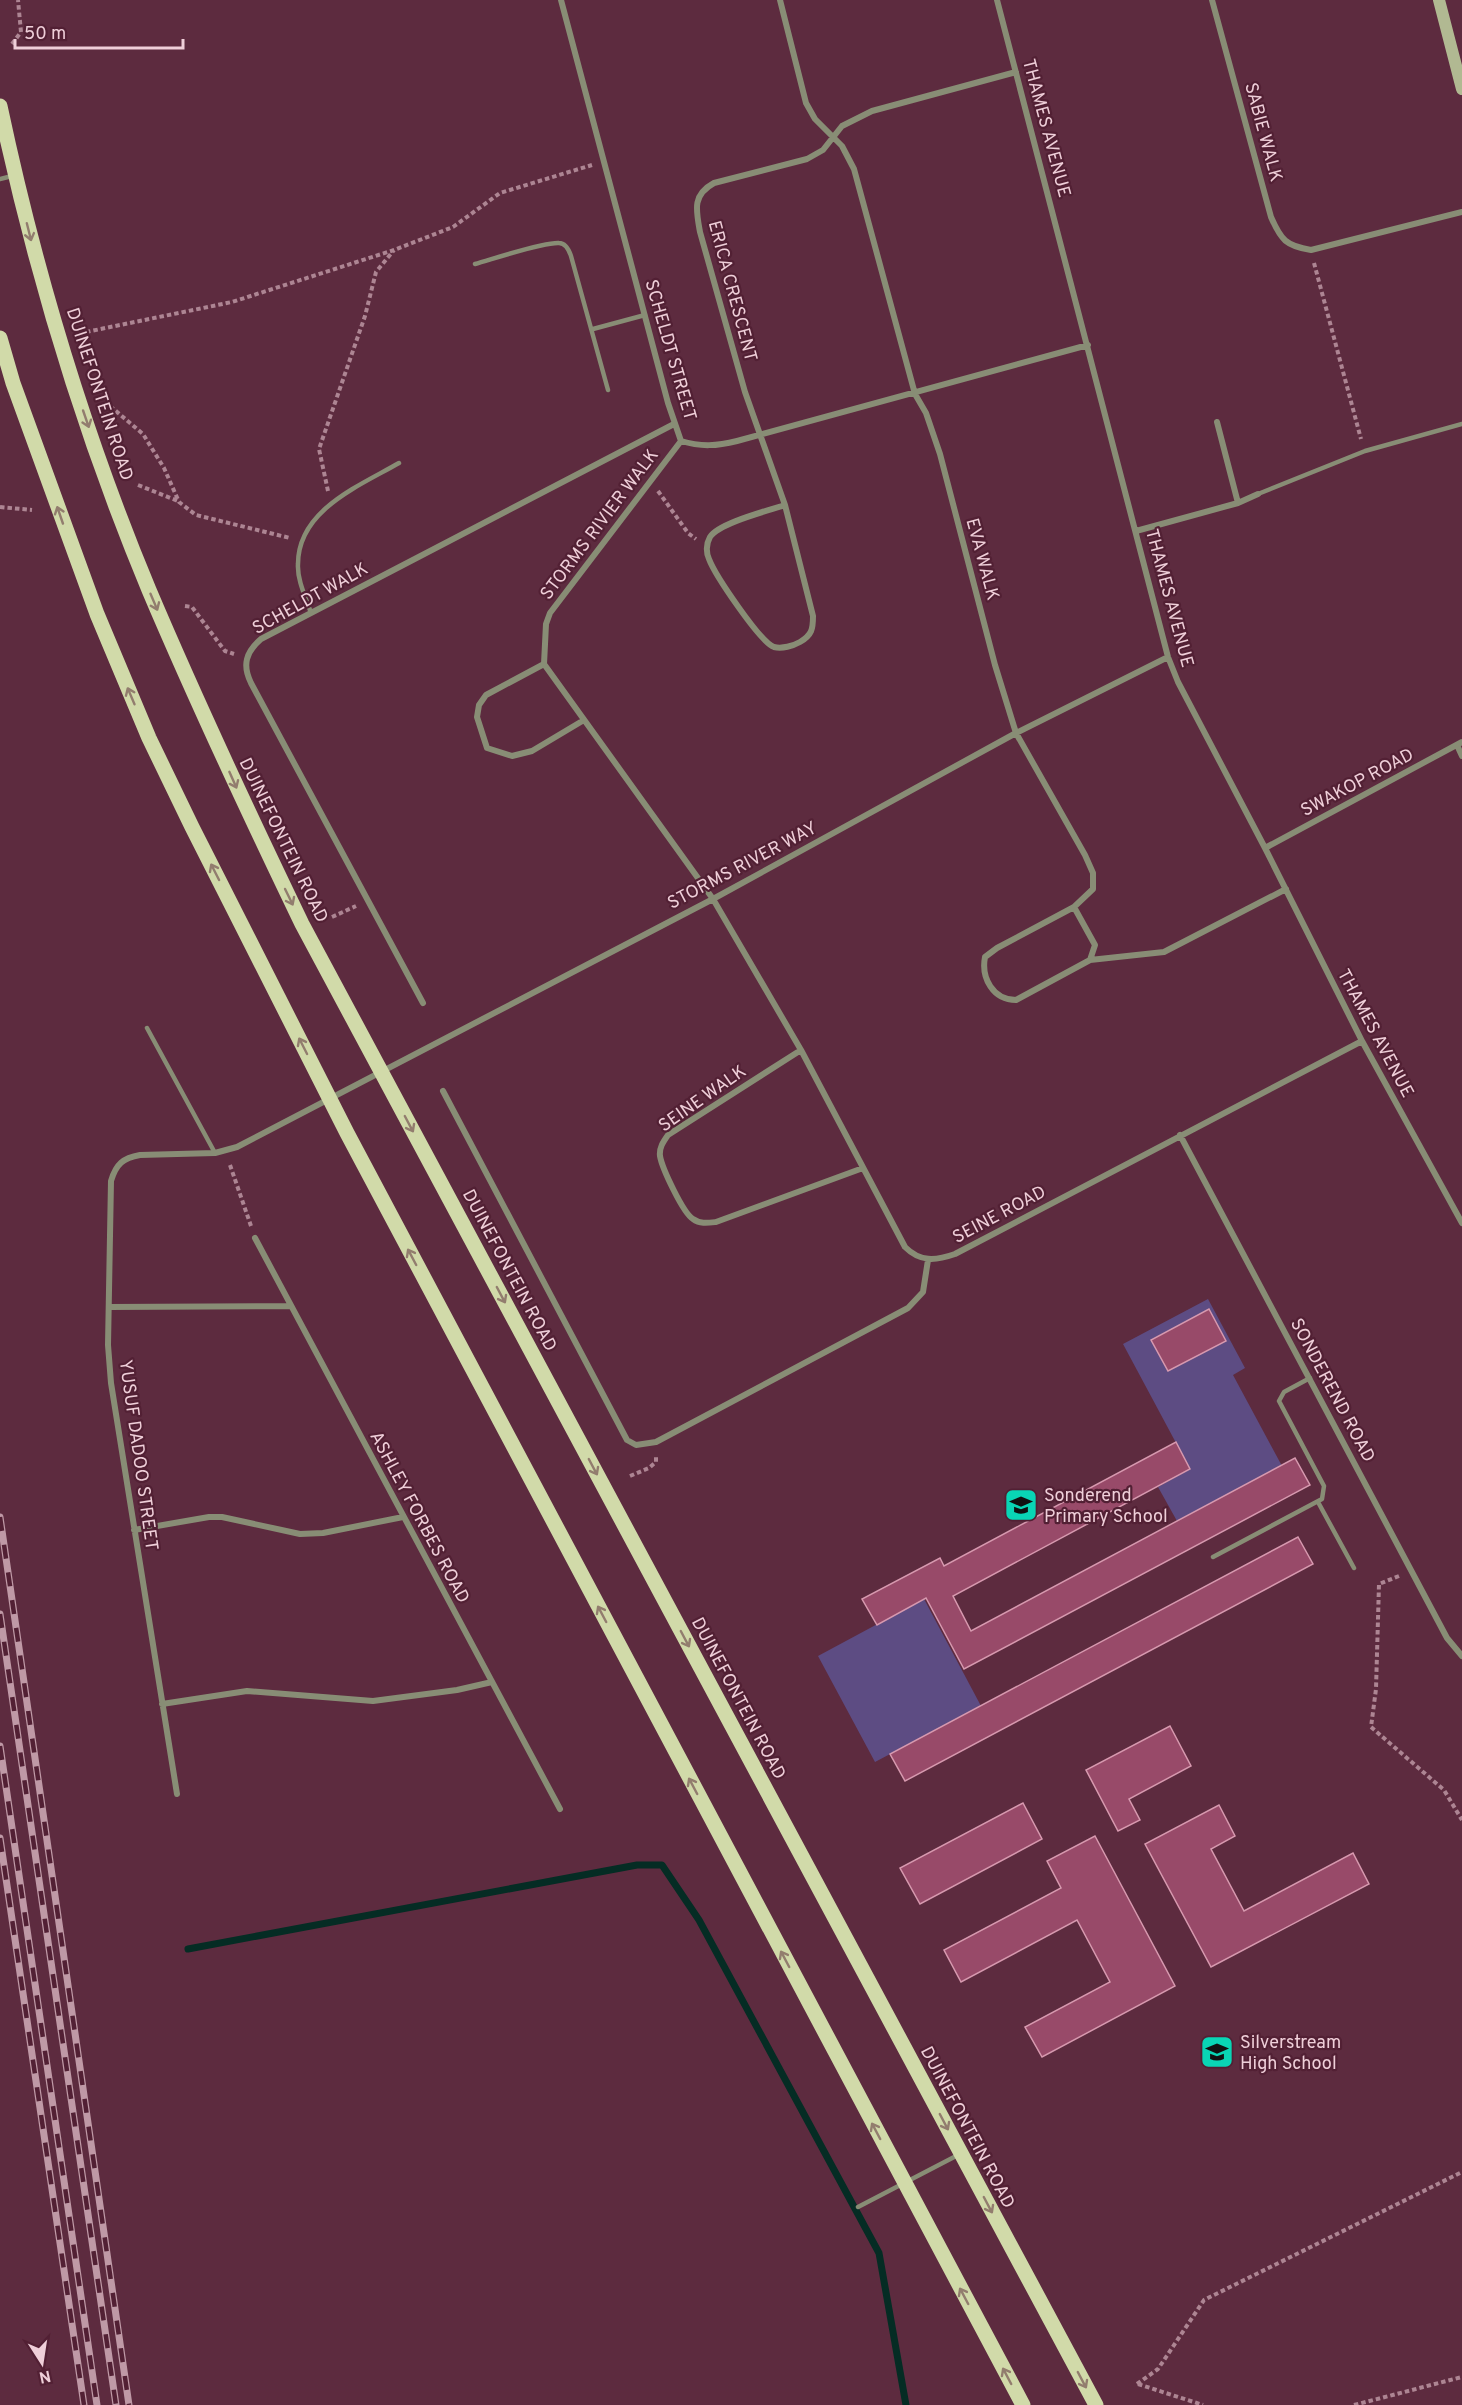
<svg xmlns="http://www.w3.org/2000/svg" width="1462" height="2405" font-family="Overpass,sans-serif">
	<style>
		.green { fill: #5d4c83; fill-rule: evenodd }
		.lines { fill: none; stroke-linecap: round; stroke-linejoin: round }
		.stream { stroke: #052c24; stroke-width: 7 }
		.building { fill: #984a69; stroke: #d799af; stroke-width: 1.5 }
		.path { stroke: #ad8593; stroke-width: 4; stroke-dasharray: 4.5 3; stroke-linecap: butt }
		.lane { stroke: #888d75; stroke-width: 4.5 }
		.street { stroke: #888d75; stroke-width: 6 }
		.secondary { stroke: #b1b992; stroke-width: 12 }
		.primary { stroke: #d1daa9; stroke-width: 15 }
		.rail-casing { stroke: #bf99a6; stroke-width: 7 }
		.rail { stroke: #522034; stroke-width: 4.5; stroke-dasharray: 14; stroke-linecap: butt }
		.oneway { stroke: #927d6e }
		.labels { text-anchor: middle; stroke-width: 4.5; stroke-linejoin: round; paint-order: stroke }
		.street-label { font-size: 18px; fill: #efcfd9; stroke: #522034 }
		.poi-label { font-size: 18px; fill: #efcfd9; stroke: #522034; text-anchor: start }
	</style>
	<rect width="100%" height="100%" fill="#5d2b3f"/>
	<path class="green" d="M1208,1299L1245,1368L1233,1375L1282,1466L1177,1521L1158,1487L1190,1469L1123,1344ZM1209,1310L1226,1340L1168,1371L1152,1340Z
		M924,1599L981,1706L875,1762L818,1656Z"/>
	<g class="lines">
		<path class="stream" d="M188,1949L637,1865H662L699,1920L879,2253L906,2405"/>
	</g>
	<path class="building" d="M1209,1309L1226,1341L1168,1371L1151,1340Z
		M1176,1442L1190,1469L953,1596L971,1631L1295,1458L1310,1485L964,1669L926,1598L877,1625L862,1599L940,1558L944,1566Z
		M1298,1537L1313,1564L905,1781L890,1754Z
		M1170,1726L1191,1766L1129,1799L1140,1820L1118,1831L1086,1770Z
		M1023,1803L1042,1839L920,1904L900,1868Z
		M1219,1805L1235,1836L1211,1849L1244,1911L1353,1853L1369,1884L1211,1967L1145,1844Z
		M1095,1836L1175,1986L1042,2057L1025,2027L1110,1982L1077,1920L961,1982L944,1950L1061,1888L1047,1861Z"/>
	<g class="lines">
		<path class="path" d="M12,44L21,32L18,0
			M1314,263L1361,439
			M86,332L232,302L394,250L453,227L500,193L592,165
			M110,406L143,434L164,468L179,502L196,515L290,538
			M138,485L178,501
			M328,491L319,449L365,316L376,272L394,250
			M658,491L688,533L696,539
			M0,507L32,510
			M185,606L192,607L225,651L234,654
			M332,917L356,906
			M230,1165L251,1226
			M630,1476L649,1468L656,1462V1455
			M1399,1576L1379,1584L1376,1689L1371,1727L1444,1790L1462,1820
			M1137,2384L1158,2369L1204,2300L1462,2172
			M1138,2384L1203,2405
			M1354,2405L1462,2377"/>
		<path class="lane" d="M0,179L12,176
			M475,264C493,259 543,242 559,243C566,243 569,250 571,256L608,390
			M593,329L645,315
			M1258,494L1365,451L1462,424
			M311,613C306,598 297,580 298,564C298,510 359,486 399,463
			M147,1028L215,1153
			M1318,1502L1354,1568
			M1213,1557L1322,1499L1324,1486L1279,1401L1284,1392L1310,1378
			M858,2207L958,2155"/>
		<path class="street" d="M561,0L668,403L681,441
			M780,0L806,103L815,119L842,146L854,169L915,394L926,413L940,454L995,665L1016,733L1085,855L1093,873V889L1074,907L997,948L985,957C981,978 993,1000 1016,1000L1090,960L1095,945L1074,907
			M997,0L1168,657L1178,682L1265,848L1362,1041L1462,1223
			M1212,0L1271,217C1281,240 1286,246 1311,250L1462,212
			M1217,422L1238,503
			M681,441L550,613L546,624L544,664L713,899L801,1050L905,1247C920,1262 935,1261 955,1254L1362,1041
			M681,441C701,447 717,446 737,441L1088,345
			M785,505C767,511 719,523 710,537C706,544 706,553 709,559C715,575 760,642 774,647C782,649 793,646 800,642C812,635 813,629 813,616L785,505L745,392L700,232C696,210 692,195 714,183L807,159L823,150L842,126L872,111L1016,72
			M1136,531L1238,503L1258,494
			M544,664L486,695L479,705L477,717L487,748L512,756L532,751L584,720
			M1457,745L1462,756
			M1265,848L1462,742
			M1090,960L1164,952L1286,889
			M423,1003L251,683C242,665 246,652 261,639L674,424
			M801,1050L668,1135C663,1142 659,1148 660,1156C662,1168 683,1213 693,1219C700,1224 707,1223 716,1222L863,1168
			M443,1091L627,1440L636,1445L656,1442L908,1308L923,1292L928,1260
			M1180,1135L1447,1638L1462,1656
			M255,1238L560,1809
			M109,1307L290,1306
			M134,1530L209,1517H222L300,1534L323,1533L403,1517
			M162,1704L247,1691L373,1701L457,1690L492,1682
			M177,1794L111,1383L108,1345L111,1181C116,1164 123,1158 140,1155L215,1153L237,1147L713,899L1016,733L1168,657"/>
		<path class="secondary" d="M1439,0L1462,89"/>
		<path class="primary" d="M0,106C35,271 84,434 149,590C197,703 249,814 302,924L1096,2405
			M0,338L13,383L97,614L149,738L192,827L347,1133L1023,2405"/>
		<g class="rail-casing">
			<path id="rail" d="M0,1517L129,2405
				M0,1614L116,2405
				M0,1746L97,2405
				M0,1838L84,2405"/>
		</g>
		<use href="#rail" class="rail"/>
	</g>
	<defs><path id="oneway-shaft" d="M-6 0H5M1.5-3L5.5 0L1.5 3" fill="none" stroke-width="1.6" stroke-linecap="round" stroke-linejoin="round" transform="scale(1.5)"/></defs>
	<g class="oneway">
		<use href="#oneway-shaft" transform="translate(29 232) rotate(76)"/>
		<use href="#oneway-shaft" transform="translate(86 419) rotate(71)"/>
		<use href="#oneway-shaft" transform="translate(60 515) rotate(-109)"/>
		<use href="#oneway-shaft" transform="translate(154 602) rotate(67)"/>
		<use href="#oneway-shaft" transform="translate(131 696) rotate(-113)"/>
		<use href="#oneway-shaft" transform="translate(233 780) rotate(66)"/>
		<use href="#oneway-shaft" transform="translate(215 872) rotate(-117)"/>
		<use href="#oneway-shaft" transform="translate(289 897) rotate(64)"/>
		<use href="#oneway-shaft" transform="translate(303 1046) rotate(-117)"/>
		<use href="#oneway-shaft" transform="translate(409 1124) rotate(62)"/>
		<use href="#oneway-shaft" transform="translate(412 1257) rotate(-118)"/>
		<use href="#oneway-shaft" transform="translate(501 1295) rotate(62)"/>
		<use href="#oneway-shaft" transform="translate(593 1467) rotate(62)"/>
		<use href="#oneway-shaft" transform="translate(602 1614) rotate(-118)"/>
		<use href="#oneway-shaft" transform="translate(685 1639) rotate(62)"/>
		<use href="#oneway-shaft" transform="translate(693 1786) rotate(-118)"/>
		<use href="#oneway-shaft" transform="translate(785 1959) rotate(-118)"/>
		<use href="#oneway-shaft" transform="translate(944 2122) rotate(62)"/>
		<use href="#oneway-shaft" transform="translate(876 2131) rotate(-118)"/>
		<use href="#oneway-shaft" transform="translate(988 2205) rotate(62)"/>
		<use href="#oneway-shaft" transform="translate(964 2296) rotate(-118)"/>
		<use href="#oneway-shaft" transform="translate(1007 2376) rotate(-118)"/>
		<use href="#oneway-shaft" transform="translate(1082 2380) rotate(62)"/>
	</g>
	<defs>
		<g id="school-square" transform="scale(1.725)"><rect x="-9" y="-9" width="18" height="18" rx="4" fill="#09d5b5" stroke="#522034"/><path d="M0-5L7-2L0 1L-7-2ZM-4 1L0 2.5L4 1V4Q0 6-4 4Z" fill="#111"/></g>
	</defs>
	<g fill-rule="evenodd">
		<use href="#school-square" x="1021" y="1505"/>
		<use href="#school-square" x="1217" y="2052"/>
	</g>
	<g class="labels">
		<g class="street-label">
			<text transform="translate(1047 128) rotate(75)" y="6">THAMES AVENUE</text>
			<text transform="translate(1264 132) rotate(75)" y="6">SABIE WALK</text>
			<text transform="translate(733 291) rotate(75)" y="6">ERICA CRESCENT</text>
			<text transform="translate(671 350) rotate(74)" y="6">SCHELDT STREET</text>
			<text transform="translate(100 394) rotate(72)" y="6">DUINEFONTEIN ROAD</text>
			<text transform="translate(599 524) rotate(-53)" y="6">STORMS RIVIER WALK</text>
			<text transform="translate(983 559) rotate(75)" y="6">EVA WALK</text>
			<text transform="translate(310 598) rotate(-29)" y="6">SCHELDT WALK</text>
			<text transform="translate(1170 598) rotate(75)" y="6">THAMES AVENUE</text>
			<text transform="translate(1357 782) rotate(-28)" y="6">SWAKOP ROAD</text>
			<text transform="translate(284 840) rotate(64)" y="6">DUINEFONTEIN ROAD</text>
			<text transform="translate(742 865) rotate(-28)" y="6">STORMS RIVER WAY</text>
			<text transform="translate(1376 1033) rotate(62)" y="6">THAMES AVENUE</text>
			<text transform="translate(702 1098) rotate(-35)" y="6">SEINE WALK</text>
			<text transform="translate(999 1214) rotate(-28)" y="6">SEINE ROAD</text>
			<text transform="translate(510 1270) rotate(62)" y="6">DUINEFONTEIN ROAD</text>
			<text transform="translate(1333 1390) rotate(62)" y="6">SONDEREND ROAD</text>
			<text transform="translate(139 1455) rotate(82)" y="6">YUSUF DADOO STREET</text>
			<text transform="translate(420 1517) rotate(62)" y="6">ASHLEY FORBES ROAD</text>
			<text transform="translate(739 1698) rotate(62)" y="6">DUINEFONTEIN ROAD</text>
			<text transform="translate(968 2127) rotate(62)" y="6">DUINEFONTEIN ROAD</text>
		</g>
		<g class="poi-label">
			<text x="1044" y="1501">Sonderend<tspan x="1044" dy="21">Primary School</tspan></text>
			<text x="1240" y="2048">Silverstream<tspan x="1240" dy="21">High School</tspan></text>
		</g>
	</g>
	<g transform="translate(42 2363) rotate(168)" stroke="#522034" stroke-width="4.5" paint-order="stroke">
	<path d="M0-4.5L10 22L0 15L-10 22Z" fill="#efcfd9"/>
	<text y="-9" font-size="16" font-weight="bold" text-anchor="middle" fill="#efcfd9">N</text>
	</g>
	<path d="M15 39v9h168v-9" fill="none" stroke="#efcfd9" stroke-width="3"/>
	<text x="24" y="39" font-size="18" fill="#efcfd9" stroke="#522034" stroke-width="4.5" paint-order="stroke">50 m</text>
</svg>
